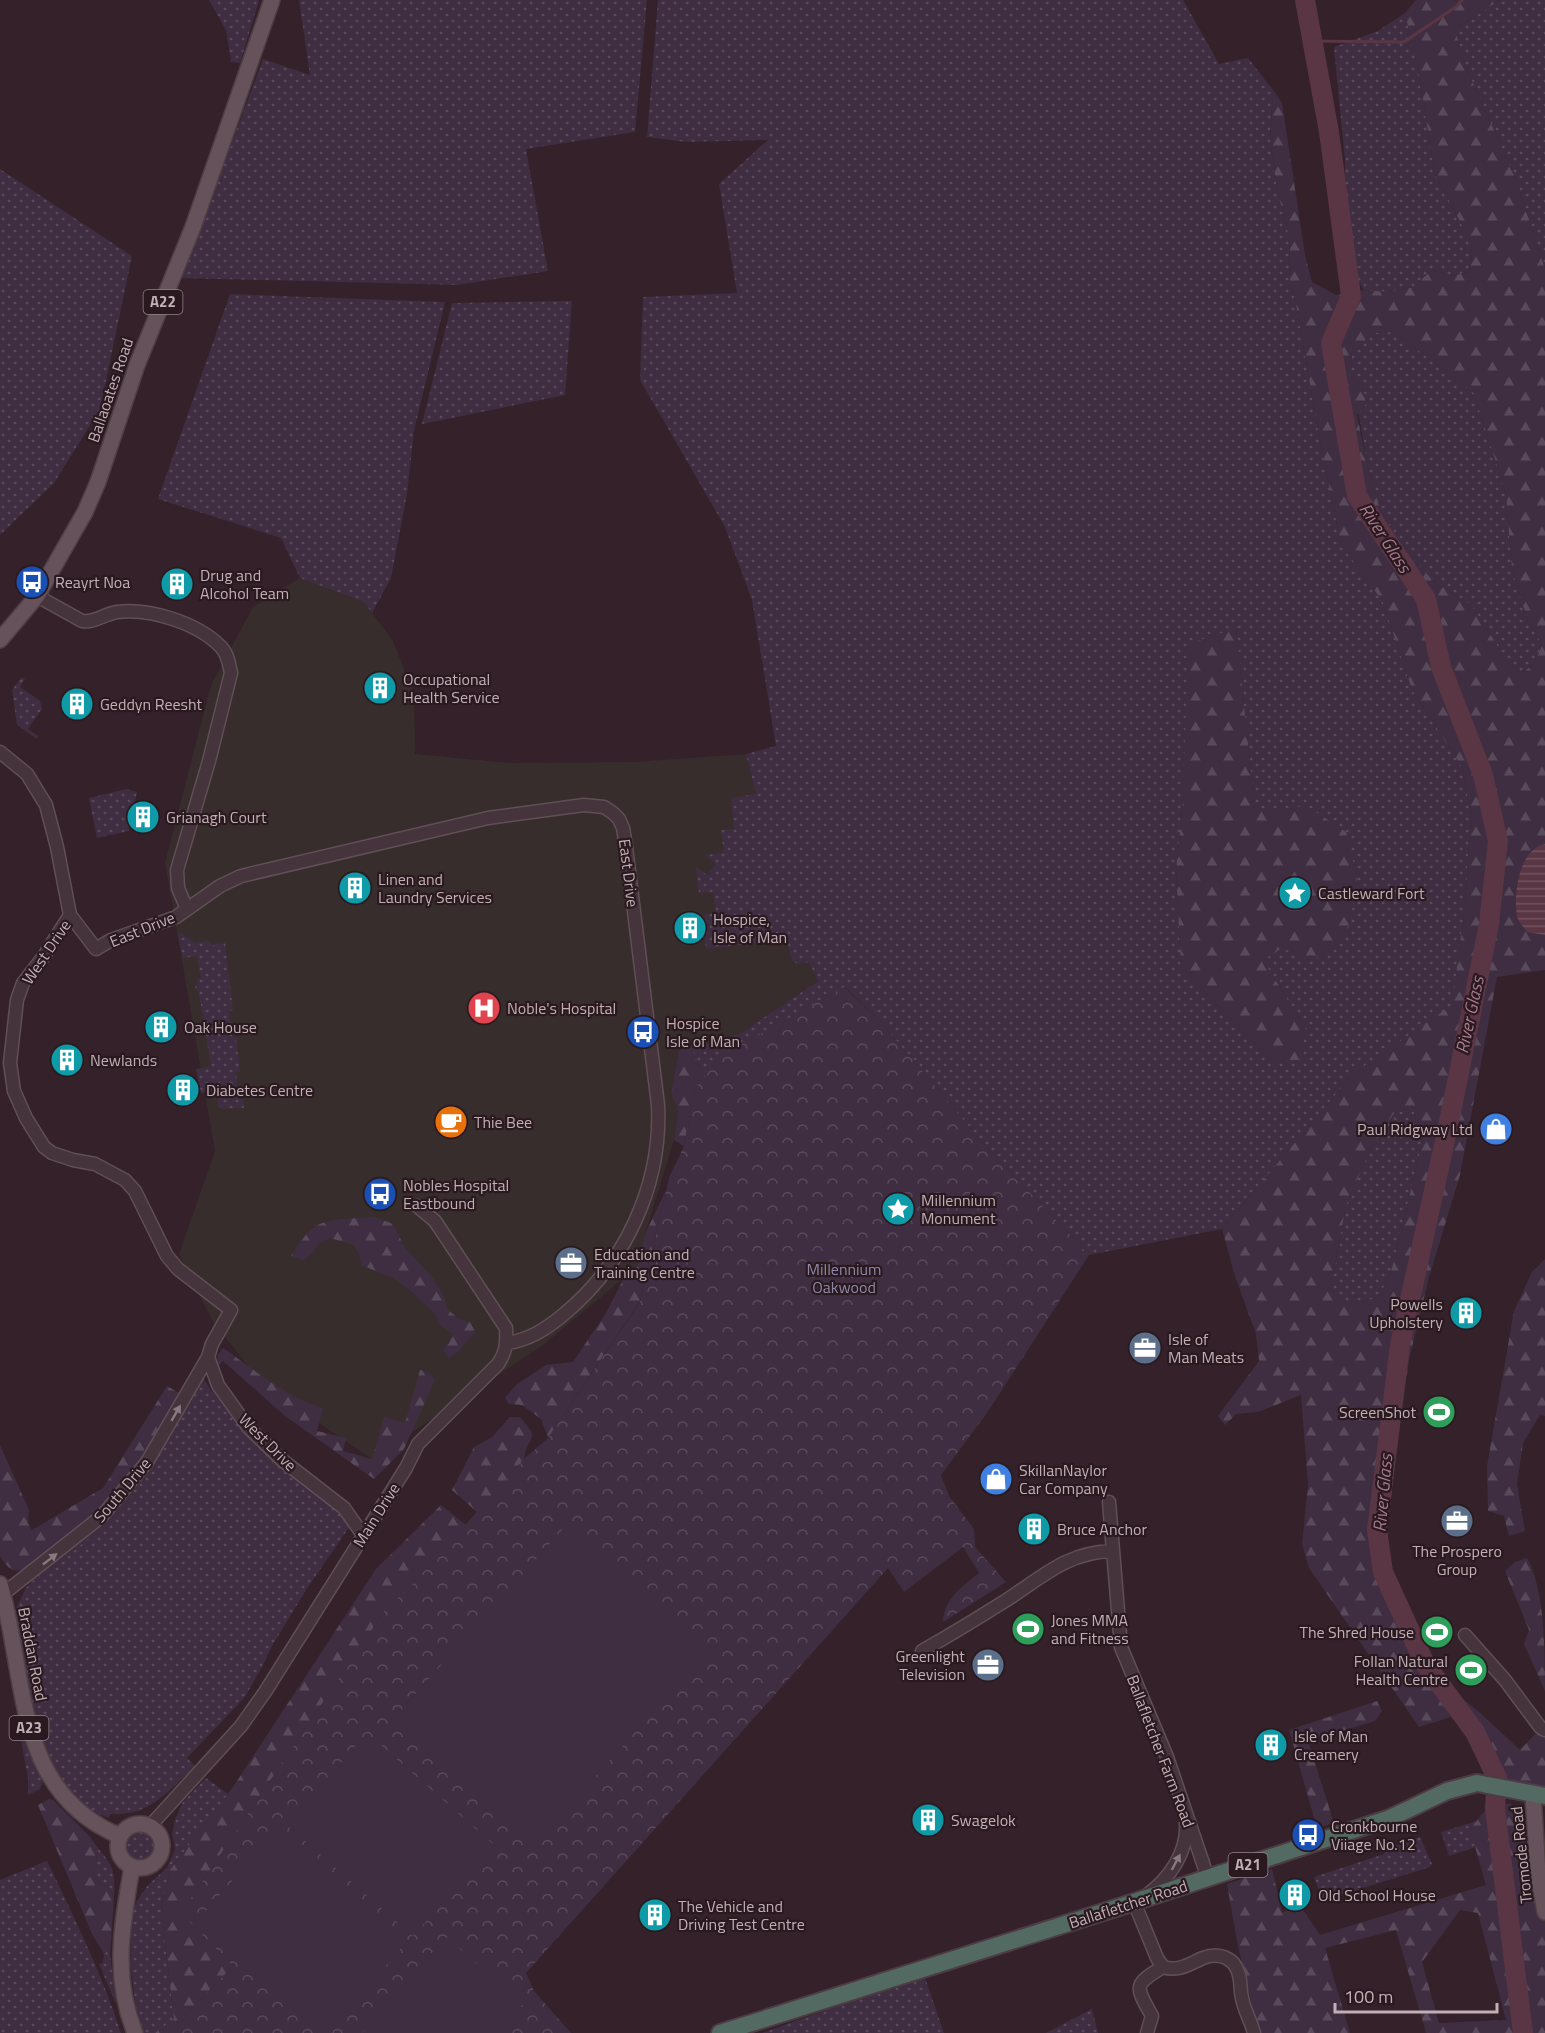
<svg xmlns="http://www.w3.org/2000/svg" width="1545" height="2033" font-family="'Titillium Web',sans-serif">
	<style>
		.medical { fill: #372d2c }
		.grass { fill: url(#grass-dots); fill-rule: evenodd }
		.forest { fill: url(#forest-firs); fill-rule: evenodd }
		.park { fill: url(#park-crowns) }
		.pitch { fill: #3f2e42 }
		.water { fill: url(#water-rules) }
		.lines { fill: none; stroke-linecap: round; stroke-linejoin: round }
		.stream { stroke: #5a3645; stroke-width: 3 }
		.river { stroke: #5a3645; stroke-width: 20 }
		.minor-casing { stroke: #604f56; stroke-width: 15 }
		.major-casing { stroke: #4f3e44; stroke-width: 18 }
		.highway-casing { stroke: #4d3c43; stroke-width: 20 }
		.minor { stroke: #45343b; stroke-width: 12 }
		.major { stroke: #65525a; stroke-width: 15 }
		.highway { stroke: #526a61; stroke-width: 16 }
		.oneway { fill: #8a787f }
		.labels { text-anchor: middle; stroke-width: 4.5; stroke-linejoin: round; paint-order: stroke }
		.shield { fill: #2a1a20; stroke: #948289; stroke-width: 1.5 }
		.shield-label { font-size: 15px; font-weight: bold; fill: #c2afb6 }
		.street-label { font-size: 16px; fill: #c2afb6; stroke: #2a1a20 }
		.poi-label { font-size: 16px; fill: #c2afb6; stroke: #2a1a20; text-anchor: start }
		.park-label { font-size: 16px; fill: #8e87a6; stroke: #2a1a20 }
		.water-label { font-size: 18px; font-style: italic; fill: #a8798d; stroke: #2a1a20 }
	</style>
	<defs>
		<pattern id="grass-dots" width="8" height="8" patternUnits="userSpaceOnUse" patternTransform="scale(1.5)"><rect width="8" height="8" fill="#3f2e42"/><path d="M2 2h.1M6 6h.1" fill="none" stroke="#594a5b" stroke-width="1.8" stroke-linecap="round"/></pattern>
		<pattern id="forest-firs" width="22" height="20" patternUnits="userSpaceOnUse" patternTransform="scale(1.5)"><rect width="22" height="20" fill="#3f2e42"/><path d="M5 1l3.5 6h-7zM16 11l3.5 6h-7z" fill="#594a5b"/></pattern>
		<pattern id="park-crowns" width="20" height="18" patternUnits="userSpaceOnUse" patternTransform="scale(1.5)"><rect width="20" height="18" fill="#3f2e42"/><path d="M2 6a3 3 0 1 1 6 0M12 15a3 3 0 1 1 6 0" fill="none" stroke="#594a5b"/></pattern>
		<pattern id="water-rules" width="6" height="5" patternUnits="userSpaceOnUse" patternTransform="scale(1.5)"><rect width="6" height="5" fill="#5a3645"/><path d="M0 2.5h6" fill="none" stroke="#70515e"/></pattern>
	</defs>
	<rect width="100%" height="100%" fill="#342129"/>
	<path class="medical" d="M300,578L364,602L393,641L414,694L415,754L509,763L634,762L746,754L774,865L801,944L818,981L738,1035L679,1050L671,1094L678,1110L674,1140L645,1234L637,1267L542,1346L372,1459L264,1386L213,1322L179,1254L215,1151L165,863L211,685L253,607Z"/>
	<path class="grass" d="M209,0H259L240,63L231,62L226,30Z
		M299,0H647L635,132L526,149L548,271L457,285L182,278L263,59L310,75Z
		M658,0H1183L1219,64L1248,58L1273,90L1270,140L1277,189L1289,236L1290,281L1296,304L1319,436L1341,544L1383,602L1412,690L1462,767L1471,815L1465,906L1453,1005L1353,1074L1222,1229L1089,1255L982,1142L879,1020L845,987L724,1055L704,1078L691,1047L738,1035L818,981L809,962L797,964L792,960L787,940L706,949L702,915L716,913L713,892L699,893L696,867L707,875L716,864L705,855L724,853L721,830L734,829L731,798L756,794L746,754L776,746L752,600L725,527L640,380L643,297L737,293L719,184L768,140L687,142L647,137ZM1236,628L1255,812L1309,960L1282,947L1263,960L1306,1030L1270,1060L1181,967L1176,870L1183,801Z
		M1500,0H1545V269L1515,177L1464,63L1455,29Z
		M1405,13L1418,70L1435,174L1472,244L1469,272L1452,276L1432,270L1413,287L1388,292L1364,290L1357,280L1345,188V161L1334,47L1378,31Z
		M0,169L132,256L100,409L54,483L0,535Z
		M230,294L445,302L414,431L407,494L391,578L372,613L364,602L300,578L281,538L158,499Z
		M572,301L565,395L422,424L452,303Z
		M1393,331L1474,393L1506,494L1512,570L1529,624L1542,644L1535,663L1522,672L1504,663L1496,643L1471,605L1436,583L1402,549L1379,506L1368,468L1351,370L1352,354L1373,333Z
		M22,677L25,679L20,687L40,701L42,709L28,729L38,736L37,739L17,725L12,690Z
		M126,789L137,792L129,831L97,838L89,798Z
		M181,932L194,943L207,941L213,946L216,943L225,942L233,1010L229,1011L232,1037H236L240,1071L236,1072L239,1099H243L244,1108L222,1109L218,1105L215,1090L201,1093L196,1069L211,1066L200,999L198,991L195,988L198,979L201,978L197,956L183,958L178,935Z
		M1395,1111L1414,1112L1422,1144L1392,1268L1380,1296L1361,1303H1340L1331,1288L1346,1205L1374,1141Z
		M203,1378L212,1392L216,1389L231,1414L246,1432L344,1512L350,1526L306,1590L272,1646L264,1663L245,1697L187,1758L195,1766C177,1783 155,1809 129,1813C123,1814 116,1814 110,1814L109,1818L91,1811L73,1799L64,1789L36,1732L14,1613L26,1588L38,1575L44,1576L122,1510Z
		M24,1739L43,1781L40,1789L28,1795V1779L21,1740Z
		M206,1778L228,1794L170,1870L161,1908L174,2019L155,2033H144L136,2008L130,1963L132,1915L136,1902L148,1885L167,1868L175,1849L172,1834L175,1819L183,1802Z
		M1477,1821L1470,1829L1476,1847L1449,1856L1441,1832Z
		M126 1847a15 15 0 1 1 30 0a15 15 0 1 1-30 0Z
		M1420,1837L1432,1864L1430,1867L1328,1899L1322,1898L1314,1877L1384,1854L1383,1850Z
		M98,1848C115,1869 115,1871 114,1897L111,1890L93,1878Z
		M47,1861C74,1917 102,1974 121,2033H0V1880Z
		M104,1954L110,1955L116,2004L99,1964L103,1963Z
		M924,1975L944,2033H762Z
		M1092,2009L1098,2033H1046Z"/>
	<path class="forest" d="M1416,0H1500L1455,29L1464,63L1515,177L1545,269V970L1497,977L1460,1175L1429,1277L1409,1360L1386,1521L1392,1577L1433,1675L1479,1712L1520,1750L1545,1724V1791L1485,1776C1481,1753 1470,1732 1451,1717L1419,1727L1309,1568L1302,1544L1308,1485L1301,1395L1258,1412L1236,1414L1225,1425L1218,1416L1259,1361L1256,1334L1235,1276L1222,1229L1353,1074L1452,1005L1465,906L1471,815L1462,767L1412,690L1383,602L1341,544L1319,436L1296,304L1290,281L1289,236L1277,189L1270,140L1273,90L1282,103L1305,255L1312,282L1336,295L1364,290L1388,292L1413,287L1432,270L1452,276L1469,272L1472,244L1435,174L1418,70L1405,13ZM1393,331L1474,393L1506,494L1512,570L1529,624L1542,644L1535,663L1523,672L1504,663L1496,643L1471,605L1436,583L1402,549L1379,506L1368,468L1357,415L1369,401L1351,370L1352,354L1373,333ZM1395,1112H1414L1422,1144L1392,1268L1380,1296L1361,1303H1340L1331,1288L1346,1205L1374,1141Z
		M1236,628L1255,811L1307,806L1346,832L1357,877L1350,924L1326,955L1309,960L1282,948L1263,960L1306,1030L1300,1060H1270L1181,967L1176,870L1183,801L1188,644Z
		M691,1047L704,1078L695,1088L684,1146L674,1140L678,1110L671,1094L679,1050Z
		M666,1190L640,1301L548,1438L541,1419L522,1405L509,1404L505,1398L516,1385L546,1365L573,1362L606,1313L624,1278L637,1267L645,1234Z
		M375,1217L393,1224L405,1248L432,1277L443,1295L448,1310L458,1318L471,1323L475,1332L459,1351L449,1359L443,1350L453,1334L441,1326L435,1314L412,1292L393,1278L361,1265L360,1256L354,1245L330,1238L317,1245L313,1253L304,1260L291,1256C298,1246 306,1232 316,1226C330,1218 359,1218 375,1217Z
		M1545,1259V1416L1540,1415L1523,1443L1517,1484L1525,1531L1509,1536L1504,1516L1488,1511L1487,1466L1514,1311L1532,1272Z
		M223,1348C255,1370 285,1397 323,1408L317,1431L346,1438L343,1451L372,1459L384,1417L405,1423L420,1370L430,1373L435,1380L404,1449L374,1479L285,1416L223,1361L218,1366L217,1356Z
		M167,1386L190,1399L122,1510L44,1576L38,1575L31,1567C15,1574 9,1571 0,1556V1445L29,1510L28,1523L32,1530L103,1488Z
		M510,1417H520C542,1442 528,1433 524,1459L477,1512L452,1490L474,1447L492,1437Z
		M441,1505L466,1525L409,1588L387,1607L181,1913L233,1966L169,2033H155L174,2019L161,1908L170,1870L233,1787L376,1569Z
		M1527,1558C1545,1590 1545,1652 1545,1691L1524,1644L1529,1630L1505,1571L1515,1562Z
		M1377,1701L1382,1711L1375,1721L1308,1741L1334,1823L1317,1828L1289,1730Z
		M49,1799L53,1800L90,1837L98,1848L93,1878L111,1890L114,1897L110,1955L104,1954L92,1934L38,1805Z
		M1491,1803L1511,1804L1523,1829L1531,1868L1545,1911V2033H1426L1396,1930L1325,1948L1350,2033H1258L1237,1941L1227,1884L1272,1869L1282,1912L1301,1907L1320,1935L1486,1885L1470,1829ZM1460,1910L1478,1913L1506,2020L1439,2023L1422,1962Z"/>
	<path class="park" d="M844,987L879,1020L982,1142L1089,1255L989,1410L941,1475L949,1496L974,1529L975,1547L1006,1582L943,1622C944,1598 962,1587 979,1573L963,1547L904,1592L888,1568L526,1973L534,1991L571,2033H169L233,1966L181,1913L387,1607L409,1588L524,1459L548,1438L640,1302L669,1178L684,1146L695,1088L723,1055Z"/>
	<path class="pitch" d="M1437,1395L1449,1399L1440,1429L1428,1425Z
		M571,1520L712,1647L534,1844L394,1718Z
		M367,1733L494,1845L413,1936L287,1825Z
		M278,1828L408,1940L329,2031L199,1919Z
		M446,1937L523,2004L498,2033H362Z"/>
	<path class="water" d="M1545,844V935L1527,932C1524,927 1518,922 1517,916C1513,894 1519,849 1545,844Z"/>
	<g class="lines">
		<path class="stream" d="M1311,41L1404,42L1457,6L1462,0"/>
		<path class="river" d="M1305,0L1329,132L1351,296L1331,343L1357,496L1426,599L1441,667L1483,775L1498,841L1489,924L1448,1127L1400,1345L1377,1530L1383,1572L1425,1664L1475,1732L1497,1778L1495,1808L1523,2033"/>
		<g class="minor-casing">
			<path id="minor" d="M37,596L82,621C95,623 104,614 117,612C150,608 198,623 221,647C228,654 229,664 231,673L209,761L177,870L178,888L187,909
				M0,752L27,774L46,805L57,847L70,915L96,949L111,940L176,917L220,886L241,876L488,818L584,805L604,807L613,813L619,819L623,828L626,847L658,1105C662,1185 625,1264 563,1315C546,1329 529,1340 507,1343
				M70,915L44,956L23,983L17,1000L10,1063L14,1091L26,1118L44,1147L52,1153L73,1160L95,1164L125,1180L135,1191L167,1256L178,1269L231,1310L212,1344L208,1357L218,1385L248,1427L282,1460L344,1508L363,1535
				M1109,1502L1121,1647L1167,1757L1208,1878
				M3,1594L102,1516L147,1462L208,1357
				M1465,1635L1505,1680L1540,1727L1545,1730
				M922,1651C950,1635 978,1618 1005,1601C1041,1578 1067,1552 1112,1551
				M150,1826L241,1726L265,1692L406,1468L418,1444L498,1364C506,1352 507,1343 506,1328L435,1221L417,1206
				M1148,1894C1170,1878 1188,1851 1186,1823
				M1134,1902L1157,1958L1163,1967C1179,1972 1189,1964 1203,1958C1218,1952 1235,1957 1239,1975C1241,1982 1240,1990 1242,1998C1244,2010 1251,2021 1254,2033
				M1147,2033L1152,2016C1136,1987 1132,1985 1163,1967"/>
		</g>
		<g class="major-casing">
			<path id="major" d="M0,640L37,596L85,512L98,482L137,365L193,227L272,0
				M0,1584C27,1676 13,1792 120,1836
				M1533,1795L1538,1874L1545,1912
				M118 1846a22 22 0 1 1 44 0a22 22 0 1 1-44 0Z
				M132,1867C122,1926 112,1975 135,2033"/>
		</g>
		<g class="highway-casing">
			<path id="highway" d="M720,2033L1113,1909L1390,1818L1447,1791L1477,1783L1545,1796"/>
		</g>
		<use href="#minor" class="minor"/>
		<use href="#major" class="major"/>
		<use href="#highway" class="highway"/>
	</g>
	<defs><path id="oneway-solid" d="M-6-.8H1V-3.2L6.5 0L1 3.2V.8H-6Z" transform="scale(1.5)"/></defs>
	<g class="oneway">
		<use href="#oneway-solid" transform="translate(176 1413) rotate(-60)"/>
		<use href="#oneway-solid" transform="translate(50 1559) rotate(-38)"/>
		<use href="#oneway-solid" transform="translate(1176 1862) rotate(-62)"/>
	</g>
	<defs>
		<g id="bus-disc" transform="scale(1.725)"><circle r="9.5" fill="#1a4fb4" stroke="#2a1a20"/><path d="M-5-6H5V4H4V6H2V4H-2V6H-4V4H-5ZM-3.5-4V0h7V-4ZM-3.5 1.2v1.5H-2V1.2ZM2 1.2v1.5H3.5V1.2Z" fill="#fff"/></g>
		<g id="building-disc" transform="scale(1.725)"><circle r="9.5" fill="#0f9aa8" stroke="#2a1a20"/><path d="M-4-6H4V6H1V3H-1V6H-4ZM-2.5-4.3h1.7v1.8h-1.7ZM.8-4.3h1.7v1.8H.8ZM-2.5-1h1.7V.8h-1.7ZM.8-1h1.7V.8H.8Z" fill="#fff"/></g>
		<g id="sight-disc" transform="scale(1.725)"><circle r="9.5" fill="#0f9aa8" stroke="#2a1a20"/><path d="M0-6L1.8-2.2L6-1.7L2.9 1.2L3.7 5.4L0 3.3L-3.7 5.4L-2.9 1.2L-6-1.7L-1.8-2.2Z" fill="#fff"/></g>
		<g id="hospital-disc" transform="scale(1.725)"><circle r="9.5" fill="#e0444e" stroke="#2a1a20"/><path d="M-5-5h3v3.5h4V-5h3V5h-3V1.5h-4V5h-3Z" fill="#fff"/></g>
		<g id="cafe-disc" transform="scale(1.725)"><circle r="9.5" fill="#e8710a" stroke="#2a1a20"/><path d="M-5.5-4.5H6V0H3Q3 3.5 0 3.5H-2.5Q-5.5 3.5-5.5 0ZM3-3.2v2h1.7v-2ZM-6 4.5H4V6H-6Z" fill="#fff"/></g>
		<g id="shop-disc" transform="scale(1.725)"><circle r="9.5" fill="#3f7fe0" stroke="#2a1a20"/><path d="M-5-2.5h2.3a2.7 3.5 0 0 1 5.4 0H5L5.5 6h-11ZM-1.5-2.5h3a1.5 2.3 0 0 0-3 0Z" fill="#fff"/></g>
		<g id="office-disc" transform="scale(1.725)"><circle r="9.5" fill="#5c6f8a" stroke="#2a1a20"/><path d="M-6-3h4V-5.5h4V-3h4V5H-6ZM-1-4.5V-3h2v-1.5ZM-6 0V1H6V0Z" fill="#fff"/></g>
		<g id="stadium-disc" transform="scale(1.725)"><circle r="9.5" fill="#2e9e5b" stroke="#2a1a20"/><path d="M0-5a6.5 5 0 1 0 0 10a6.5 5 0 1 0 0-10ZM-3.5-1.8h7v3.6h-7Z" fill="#fff"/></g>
	</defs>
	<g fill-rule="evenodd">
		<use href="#bus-disc" x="32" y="582"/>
		<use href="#building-disc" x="177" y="584"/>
		<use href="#building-disc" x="380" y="688"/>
		<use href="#building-disc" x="77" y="704"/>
		<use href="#building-disc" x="143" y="817"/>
		<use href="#building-disc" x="355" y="888"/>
		<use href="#sight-disc" x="1295" y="893"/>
		<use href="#building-disc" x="690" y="928"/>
		<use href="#hospital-disc" x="484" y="1008"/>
		<use href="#building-disc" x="161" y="1027"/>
		<use href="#bus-disc" x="643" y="1032"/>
		<use href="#building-disc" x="67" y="1060"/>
		<use href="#building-disc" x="183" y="1090"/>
		<use href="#cafe-disc" x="451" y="1122"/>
		<use href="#shop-disc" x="1496" y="1129"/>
		<use href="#bus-disc" x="380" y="1194"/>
		<use href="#sight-disc" x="898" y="1209"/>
		<use href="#office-disc" x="571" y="1263"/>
		<use href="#building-disc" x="1466" y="1313"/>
		<use href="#office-disc" x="1145" y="1348"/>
		<use href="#stadium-disc" x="1439" y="1412"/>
		<use href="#shop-disc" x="996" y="1479"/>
		<use href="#office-disc" x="1457" y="1521"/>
		<use href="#building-disc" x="1034" y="1529"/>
		<use href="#stadium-disc" x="1028" y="1629"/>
		<use href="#stadium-disc" x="1437" y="1632"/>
		<use href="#office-disc" x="988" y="1665"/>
		<use href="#stadium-disc" x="1471" y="1670"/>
		<use href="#building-disc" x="1271" y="1745"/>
		<use href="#building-disc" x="928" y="1820"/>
		<use href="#bus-disc" x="1308" y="1835"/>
		<use href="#building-disc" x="1295" y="1895"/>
		<use href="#building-disc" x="655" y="1915"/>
	</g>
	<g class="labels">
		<g class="shield">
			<rect x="143.5" y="290" width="39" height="24" rx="4.5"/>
			<rect x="9.5" y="1716" width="39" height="24" rx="4.5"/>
			<rect x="1228.5" y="1853" width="39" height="24" rx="4.5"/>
		</g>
		<g class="shield-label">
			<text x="163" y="307">A22</text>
			<text x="29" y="1733">A23</text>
			<text x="1248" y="1870">A21</text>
		</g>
		<g class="street-label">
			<text transform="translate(110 390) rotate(-71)" y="6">Ballaoates Road</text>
			<text transform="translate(629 873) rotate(83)" y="6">East Drive</text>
			<text transform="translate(142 929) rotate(-22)" y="6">East Drive</text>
			<text transform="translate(46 952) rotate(-56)" y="6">West Drive</text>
			<text transform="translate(268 1442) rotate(45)" y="6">West Drive</text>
			<text transform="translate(122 1490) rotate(-50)" y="6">South Drive</text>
			<text transform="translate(376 1515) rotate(-58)" y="6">Main Drive</text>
			<text transform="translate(33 1654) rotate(79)" y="6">Braddan Road</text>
			<text transform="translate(1161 1751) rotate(69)" y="6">Ballafletcher Farm Road</text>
			<text transform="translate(1521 1855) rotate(-96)" y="6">Tromode Road</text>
			<text transform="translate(1128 1904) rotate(-18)" y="6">Ballafletcher Road</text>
		</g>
		<g class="poi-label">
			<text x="200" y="581">Drug and<tspan x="200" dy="18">Alcohol Team</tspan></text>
			<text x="55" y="588">Reayrt Noa</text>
			<text x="403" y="685">Occupational<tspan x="403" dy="18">Health Service</tspan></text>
			<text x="100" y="710">Geddyn Reesht</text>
			<text x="166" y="823">Grianagh Court</text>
			<text x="378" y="885">Linen and<tspan x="378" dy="18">Laundry Services</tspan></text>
			<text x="1318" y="899">Castleward Fort</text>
			<text x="713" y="925">Hospice,<tspan x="713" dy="18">Isle of Man</tspan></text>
			<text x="507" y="1014">Noble's Hospital</text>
			<text x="666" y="1029">Hospice<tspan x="666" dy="18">Isle of Man</tspan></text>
			<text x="184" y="1033">Oak House</text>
			<text x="90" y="1066">Newlands</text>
			<text x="206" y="1096">Diabetes Centre</text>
			<text x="474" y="1128">Thie Bee</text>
			<text x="1473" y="1135" text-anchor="end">Paul Ridgway Ltd</text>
			<text x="403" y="1191">Nobles Hospital<tspan x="403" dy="18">Eastbound</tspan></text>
			<text x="921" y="1206">Millennium<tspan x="921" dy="18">Monument</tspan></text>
			<text x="594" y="1260">Education and<tspan x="594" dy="18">Training Centre</tspan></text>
			<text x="1443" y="1310" text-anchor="end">Powells<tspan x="1443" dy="18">Upholstery</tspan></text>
			<text x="1168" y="1345">Isle of<tspan x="1168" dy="18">Man Meats</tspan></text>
			<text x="1416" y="1418" text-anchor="end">ScreenShot</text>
			<text x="1019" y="1476">SkillanNaylor<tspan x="1019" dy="18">Car Company</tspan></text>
			<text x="1057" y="1535">Bruce Anchor</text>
			<text x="1457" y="1557" text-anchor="middle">The Prospero<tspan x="1457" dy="18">Group</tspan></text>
			<text x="1051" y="1626">Jones MMA<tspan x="1051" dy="18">and Fitness</tspan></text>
			<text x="1414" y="1638" text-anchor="end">The Shred House</text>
			<text x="965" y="1662" text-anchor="end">Greenlight<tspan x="965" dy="18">Television</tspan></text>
			<text x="1448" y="1667" text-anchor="end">Follan Natural<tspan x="1448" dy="18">Health Centre</tspan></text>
			<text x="1294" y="1742">Isle of Man<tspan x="1294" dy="18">Creamery</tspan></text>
			<text x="951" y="1826">Swagelok</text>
			<text x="1331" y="1832">Cronkbourne<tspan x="1331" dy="18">Viiage No.12</tspan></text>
			<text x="1318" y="1901">Old School House</text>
			<text x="678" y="1912">The Vehicle and<tspan x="678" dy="18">Driving Test Centre</tspan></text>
		</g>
		<g class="park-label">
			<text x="844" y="1275">Millennium<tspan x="844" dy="18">Oakwood</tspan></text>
		</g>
		<g class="water-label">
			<text transform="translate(1385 538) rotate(57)" y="6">River Glass</text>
			<text transform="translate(1470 1015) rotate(-78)" y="6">River Glass</text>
			<text transform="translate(1383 1493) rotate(-85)" y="6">River Glass</text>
		</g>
	</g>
	<path d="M1335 2003v9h162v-9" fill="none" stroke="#c2afb6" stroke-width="3"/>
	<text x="1344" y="2003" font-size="18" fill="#c2afb6" stroke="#2a1a20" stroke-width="4.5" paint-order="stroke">100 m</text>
</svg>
